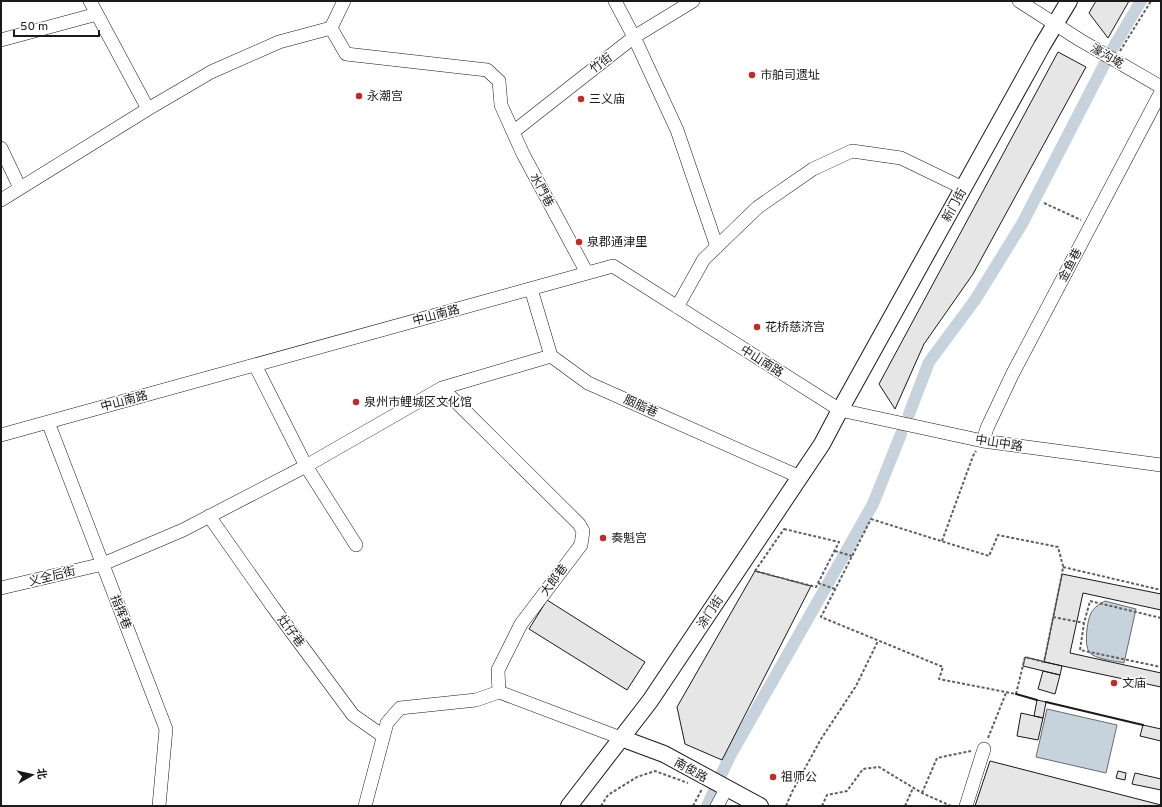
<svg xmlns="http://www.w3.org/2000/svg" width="1162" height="807" font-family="Overpass,'Noto Sans SC',sans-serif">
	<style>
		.water { fill: #c6d2dc; stroke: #6a6a6a }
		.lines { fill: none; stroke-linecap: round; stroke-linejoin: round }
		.canal { stroke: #c6d2dc; stroke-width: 12 }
		.building { fill: #e6e6e6; stroke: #1a1a1a }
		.minor-casing { stroke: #1a1a1a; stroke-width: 14 }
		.major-casing { stroke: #1a1a1a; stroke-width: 18 }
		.path { stroke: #5f5f5f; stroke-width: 2; stroke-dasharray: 3 2; stroke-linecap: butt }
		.minor { stroke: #fff; stroke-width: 13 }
		.major { stroke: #fff; stroke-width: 16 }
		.wall { stroke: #1a1a1a; stroke-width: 2 }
		.poi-dot { fill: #c62828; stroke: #fff; stroke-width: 1.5 }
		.labels { text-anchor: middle; stroke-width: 3; stroke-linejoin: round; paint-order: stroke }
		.street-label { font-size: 12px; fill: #1a1a1a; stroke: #fff }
		.poi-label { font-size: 12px; fill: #1a1a1a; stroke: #fff; text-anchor: start }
	</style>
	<rect width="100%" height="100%" fill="#fff"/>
	<path class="water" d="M1105,601L1136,609L1124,663C1115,661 1094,659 1089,652C1084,644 1087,621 1091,613C1094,607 1100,604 1105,601Z
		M1047,709L1117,725L1106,773L1036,757Z"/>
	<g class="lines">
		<path class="canal" d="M1113,48L1141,1
			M909,414L929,362L975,300L1022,224L1104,65
			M721,775L730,756L873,504L901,434
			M707,806L713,793"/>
	</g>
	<path class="building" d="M1096,1H1129L1108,38L1089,13Z
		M1058,52L1086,67L973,274L924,344L895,409L879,384Z
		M755,571L811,586L722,760L685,744L677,707Z
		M1062,574L1161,594V610L1083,593L1070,653L1161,673V687L1044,662Z
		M547,600L645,662L627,690L529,629Z
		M1025,657L1062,666L1060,675L1023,666Z
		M1043,671L1060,675L1055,694L1038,689Z
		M1037,700L1046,702L1043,718L1034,716Z
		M1021,713L1043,718L1038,740L1017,736Z
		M1143,725L1161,729V741L1140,736Z
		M990,761L1161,805V806H975Z
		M1118,771L1126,773L1125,780L1116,778Z
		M1135,773L1161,779V790L1132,784Z"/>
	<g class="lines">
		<g class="minor-casing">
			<path id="minor" d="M90,1L148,109
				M615,1L634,37L677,130L717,247
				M1019,1L1080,40L1161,87
				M331,28L344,1
				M1,40L97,14
				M513,132L634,37L693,1
				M1,148L20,188
				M1,200L148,109L211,72L279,42L331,28L346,54L487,70L499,81L501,105L523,154L587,273
				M531,289L551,356L588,383L800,477
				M677,307L704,259L758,207L813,169L852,151L901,158L963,188
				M255,365L306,466L356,545
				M442,388L579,524L583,531L581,545L521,624L498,670L499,692L621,738
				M48,422L166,729L159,806
				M1,435L613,266L840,410L983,441L1161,465
				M983,441L987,428L1012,375L1161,92
				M209,516L273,607L353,715L383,736
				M1,588L103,564L183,530L306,466L442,388L551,356
				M365,806L387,723L400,708L476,700L499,692
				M717,806L726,789
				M966,806L984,749"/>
		</g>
		<g class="major-casing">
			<path id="major" d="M621,738L664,754L760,806
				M569,806L650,701L822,444L840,410L1042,46L1069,1"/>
		</g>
		<path class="path" d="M1120,51L1151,1
			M1044,203L1081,220
			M871,519L989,556L998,535L1058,547L1063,566L1062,574L1044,662L1025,657L1016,694L939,679L943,667L821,617Z
			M784,529L839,542L816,587L755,571Z
			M942,541L973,456L976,451
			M835,551L852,556
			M1063,567L1161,590
			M818,583L835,589
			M1053,617L1084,623
			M1161,618L1090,601L1084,623L1080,650L1161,667
			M988,738L1006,693
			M922,793L937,758L971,751
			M601,806L608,795L637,777L655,771L688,783
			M693,806L702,789
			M786,806L792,792L821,739L856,686L878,641
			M822,806L827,795L847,791L863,769L879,767L922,793L951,806
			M905,806L913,788"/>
		<use href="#minor" class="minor"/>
		<use href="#major" class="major"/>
		<path class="wall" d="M1016,694L1037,700
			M1046,702L1143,725"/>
	</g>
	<g class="poi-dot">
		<circle cx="752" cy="75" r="4"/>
		<circle cx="359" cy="96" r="4"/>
		<circle cx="581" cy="99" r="4"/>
		<circle cx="579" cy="242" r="4"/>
		<circle cx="757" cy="327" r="4"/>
		<circle cx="356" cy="402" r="4"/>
		<circle cx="603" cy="538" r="4"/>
		<circle cx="1114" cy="683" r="4"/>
		<circle cx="773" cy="777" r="4"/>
	</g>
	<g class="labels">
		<g class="street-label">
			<text transform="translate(1107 56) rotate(30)" y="4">濠沟墘</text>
			<text transform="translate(601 63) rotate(-38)" y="4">竹街</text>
			<text transform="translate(542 190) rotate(62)" y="4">水門巷</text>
			<text transform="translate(954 205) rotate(-61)" y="4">新门街</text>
			<text transform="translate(1070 265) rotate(-62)" y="4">金鱼巷</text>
			<text transform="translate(436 315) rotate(-15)" y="4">中山南路</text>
			<text transform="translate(762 361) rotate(32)" y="4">中山南路</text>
			<text transform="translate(124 401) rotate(-15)" y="4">中山南路</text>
			<text transform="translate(641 406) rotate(24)" y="4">胭脂巷</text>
			<text transform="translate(999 443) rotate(9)" y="4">中山中路</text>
			<text transform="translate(52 576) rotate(-14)" y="4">义全后街</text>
			<text transform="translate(554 580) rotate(-53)" y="4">大郎巷</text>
			<text transform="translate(121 612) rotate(69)" y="4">指挥巷</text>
			<text transform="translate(710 612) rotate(-56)" y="4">涂门街</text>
			<text transform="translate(291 631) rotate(53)" y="4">灶仔巷</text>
			<text transform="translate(691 770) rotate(29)" y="4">南俊路</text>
		</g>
		<g class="poi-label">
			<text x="760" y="79">市舶司遗址</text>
			<text x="367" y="100">永潮宫</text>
			<text x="589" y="103">三义庙</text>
			<text x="587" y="246">泉郡通津里</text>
			<text x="765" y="331">花桥慈济宫</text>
			<text x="364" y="406">泉州市鲤城区文化馆</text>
			<text x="611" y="542">奏魁宫</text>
			<text x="1122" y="687">文庙</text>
			<text x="781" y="781">祖师公</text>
		</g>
	</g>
	<rect width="1162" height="807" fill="none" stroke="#1a1a1a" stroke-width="4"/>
	<g transform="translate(32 775) rotate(82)" stroke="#ffffff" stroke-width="3" paint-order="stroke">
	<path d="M0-3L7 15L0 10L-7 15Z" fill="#1a1a1a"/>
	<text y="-6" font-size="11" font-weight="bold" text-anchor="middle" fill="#1a1a1a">北</text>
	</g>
	<path d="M14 30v6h85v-6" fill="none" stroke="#1a1a1a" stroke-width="2"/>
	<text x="20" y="30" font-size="12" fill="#1a1a1a" stroke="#ffffff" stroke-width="3" paint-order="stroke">50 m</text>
</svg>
